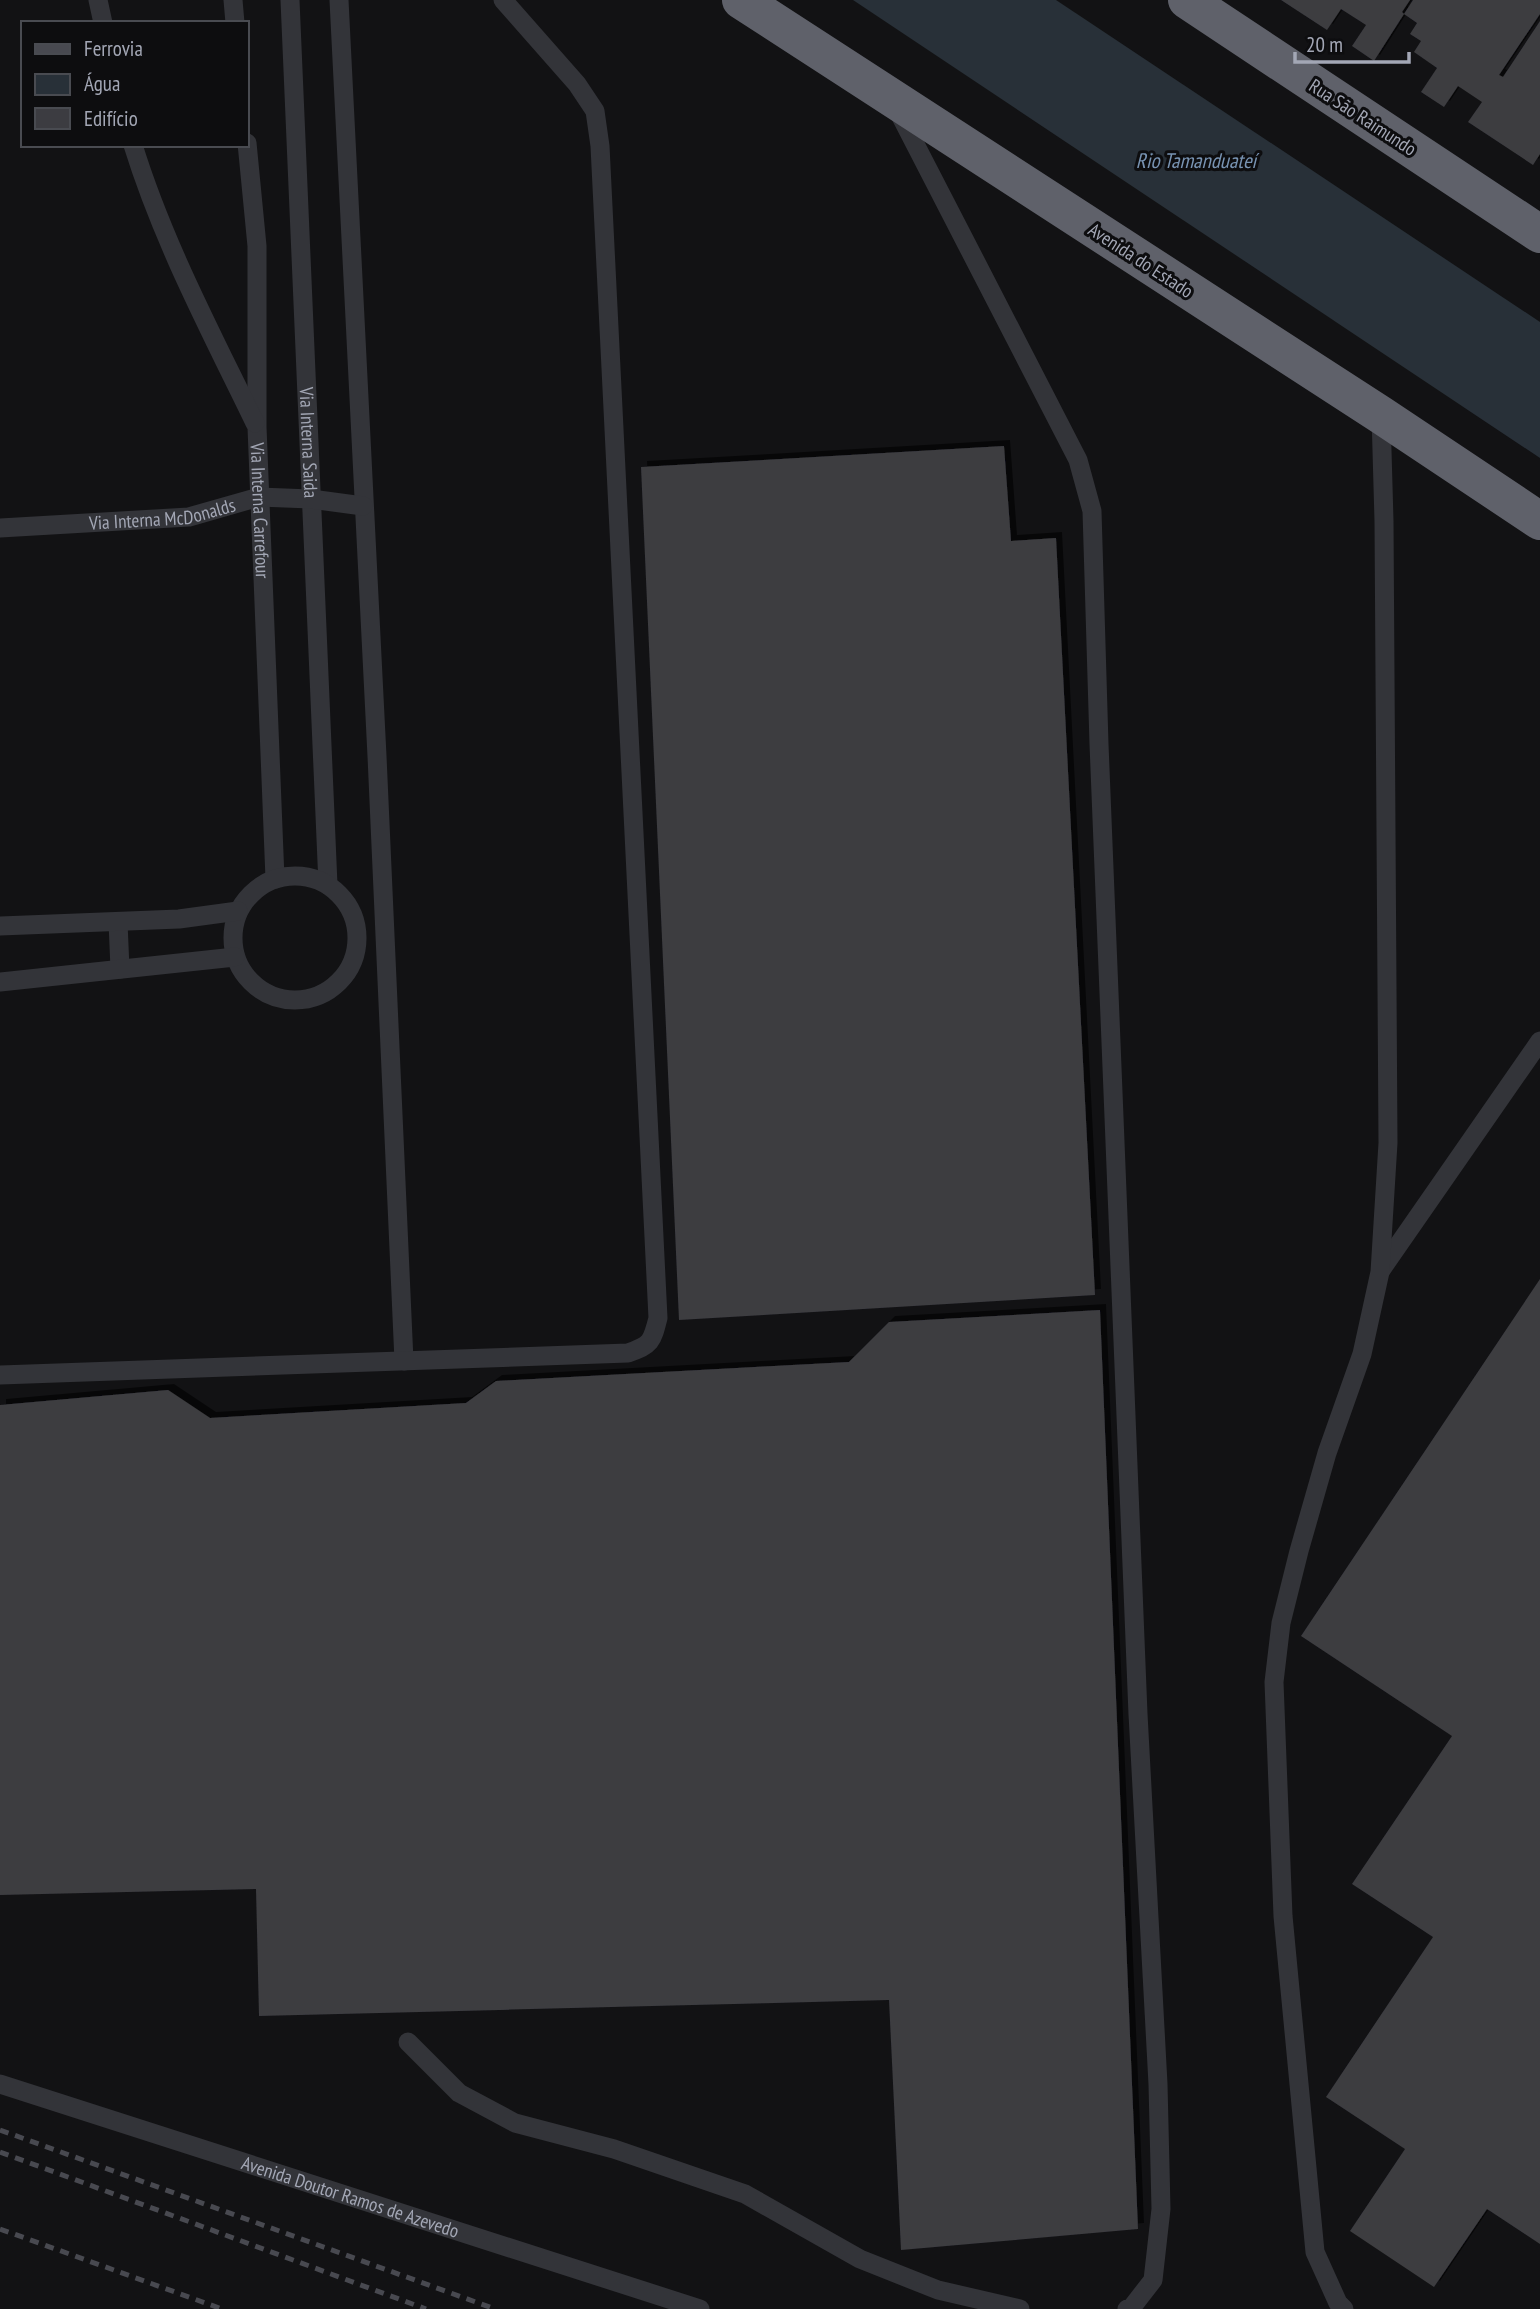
<svg xmlns="http://www.w3.org/2000/svg" width="1540" height="2309" font-family="'PT Sans Narrow',sans-serif">
	<style>
		.water { fill: #283038 }
		.building { fill: #3c3c41; filter: url(#shadow) }
		.lines { fill: none; stroke-linecap: round; stroke-linejoin: round }
		.lane { stroke: #333439; stroke-width: 19 }
		.highway { stroke: #5f616a; stroke-width: 38 }
		.rail { stroke: #484950; stroke-width: 5; stroke-dasharray: 9 7; stroke-linecap: butt }
		.labels { text-anchor: middle; stroke-width: 6; stroke-linejoin: round; paint-order: stroke }
		.street-label { font-size: 19px; fill: #a3a7b5; stroke: #0d0d0f }
		.water-label { font-size: 21px; font-style: italic; fill: #7893b2; stroke: #0d0d0f }
	</style>
	<defs>
		<filter id="shadow"><feDropShadow dx="6" dy="-6" stdDeviation="0" flood-color="#0009"/></filter>
	</defs>
	<rect width="100%" height="100%" fill="#121214"/>
	<path class="water" d="M853,0H1056L1540,322V458Z"/>
	<path class="building" d="M1281,0H1410L1402,12L1404,14L1374,61L1352,46L1366,25L1341,9L1327,30Z
		M1413,0H1540V14L1499,75L1503,77L1540,21V154L1533,165L1468,122L1482,102L1458,86L1444,107L1421,92L1437,68L1414,52L1421,41L1410,34L1417,23L1404,14Z
		M1004,446L1011,541L1056,538L1095,1295L679,1320L641,467Z
		M1540,1279V2244L1487,2209L1434,2287L1350,2231L1405,2149L1326,2097L1433,1937L1352,1884L1452,1736L1301,1636Z
		M1100,1310L1138,2229L901,2250L889,2000L259,2016L256,1889L0,1895V1405L168,1390L210,1418L466,1403L496,1381L849,1362L889,1322Z"/>
	<g class="lines">
		<g class="lane">
			<path d="M98,0L103,23"/>
			<path d="M233,0L235,23"/>
			<path id="s1" d="M290,0L328,885"/>
			<path d="M339,0L377,756L404,1361"/>
			<path d="M897,109L1078,460L1092,511L1099,744L1138,1714L1158,2084L1161,2209L1153,2280L1132,2307L1127,2309"/>
			<path id="s2" d="M247,143L257,246V427L275,879"/>
			<path d="M133,145C163,242 211,332 255,423"/>
			<path id="s3" d="M0,528L189,517L259,497L311,499L363,506"/>
			<circle cx="295" cy="938" r="62"/>
			<path d="M118,922L120,969"/>
			<path d="M0,926L179,919L238,911"/>
			<path d="M0,982L235,957"/>
			<path d="M1381,1270L1540,1041"/>
			<path d="M0,1375L628,1353C651,1345 652,1342 658,1318L600,146L595,111L577,84L503,0"/>
			<path d="M408,2042L459,2093L515,2123L614,2149L745,2194L860,2259L938,2290L1020,2309"/>
			<path id="s4" d="M0,2084L700,2309"/>
			<path d="M1344,2309L1338,2303L1315,2252L1283,1916L1274,1682L1281,1623L1299,1551L1327,1453L1362,1354L1380,1272L1388,1143L1384,521L1381,415"/>
		</g>
		<path class="highway" d="M741,0L1381,415L1540,521
			M1187,0L1540,234"/>
		<path class="rail" d="M0,2130L495,2309
			M0,2152L426,2309
			M0,2229L222,2309"/>
	</g>
	<g class="labels">
		<g class="street-label">
			<text transform="translate(1363 117) rotate(33)" y="7">Rua São Raimundo</text>
			<text transform="translate(1141 260) rotate(33)" y="7">Avenida do Estado</text>
			<text dy="7" stroke="none"><textPath href="#s1" startOffset="443">Via Interna Saida</textPath></text>
			<text dy="7" stroke="none"><textPath href="#s2" startOffset="368">Via Interna Carrefour</textPath></text>
			<text dy="7" stroke="none"><textPath href="#s3" startOffset="163">Via Interna McDonalds</textPath></text>
			<text dy="7" stroke="none"><textPath href="#s4" startOffset="368">Avenida Doutor Ramos de Azevedo</textPath></text>
		</g>
		<g class="water-label">
			<text x="1196" y="168">Rio Tamanduateí</text>
		</g>
	</g>
	<rect x="21" y="21" width="228" height="126" fill="#0d0d0f" stroke="#494b51" stroke-width="2"/>
	<rect x="35" y="44" width="35" height="10" fill="#484950" stroke="#494b51" stroke-width="2"/>
	<text x="84" y="56" font-size="21" fill="#a3a7b5">Ferrovia</text>
	<rect x="35" y="74" width="35" height="21" fill="#283038" stroke="#494b51" stroke-width="2"/>
	<text x="84" y="91" font-size="21" fill="#a3a7b5">Água</text>
	<rect x="35" y="108" width="35" height="21" fill="#3c3c41" stroke="#494b51" stroke-width="2"/>
	<text x="84" y="126" font-size="21" fill="#a3a7b5">Edifício</text>
	<path d="M1295 52v10h114v-10" fill="none" stroke="#a3a7b5" stroke-width="3.5"/>
	<text x="1306" y="52" font-size="21" fill="#a3a7b5" stroke="#0d0d0f" stroke-width="5" paint-order="stroke">20 m</text>
</svg>
